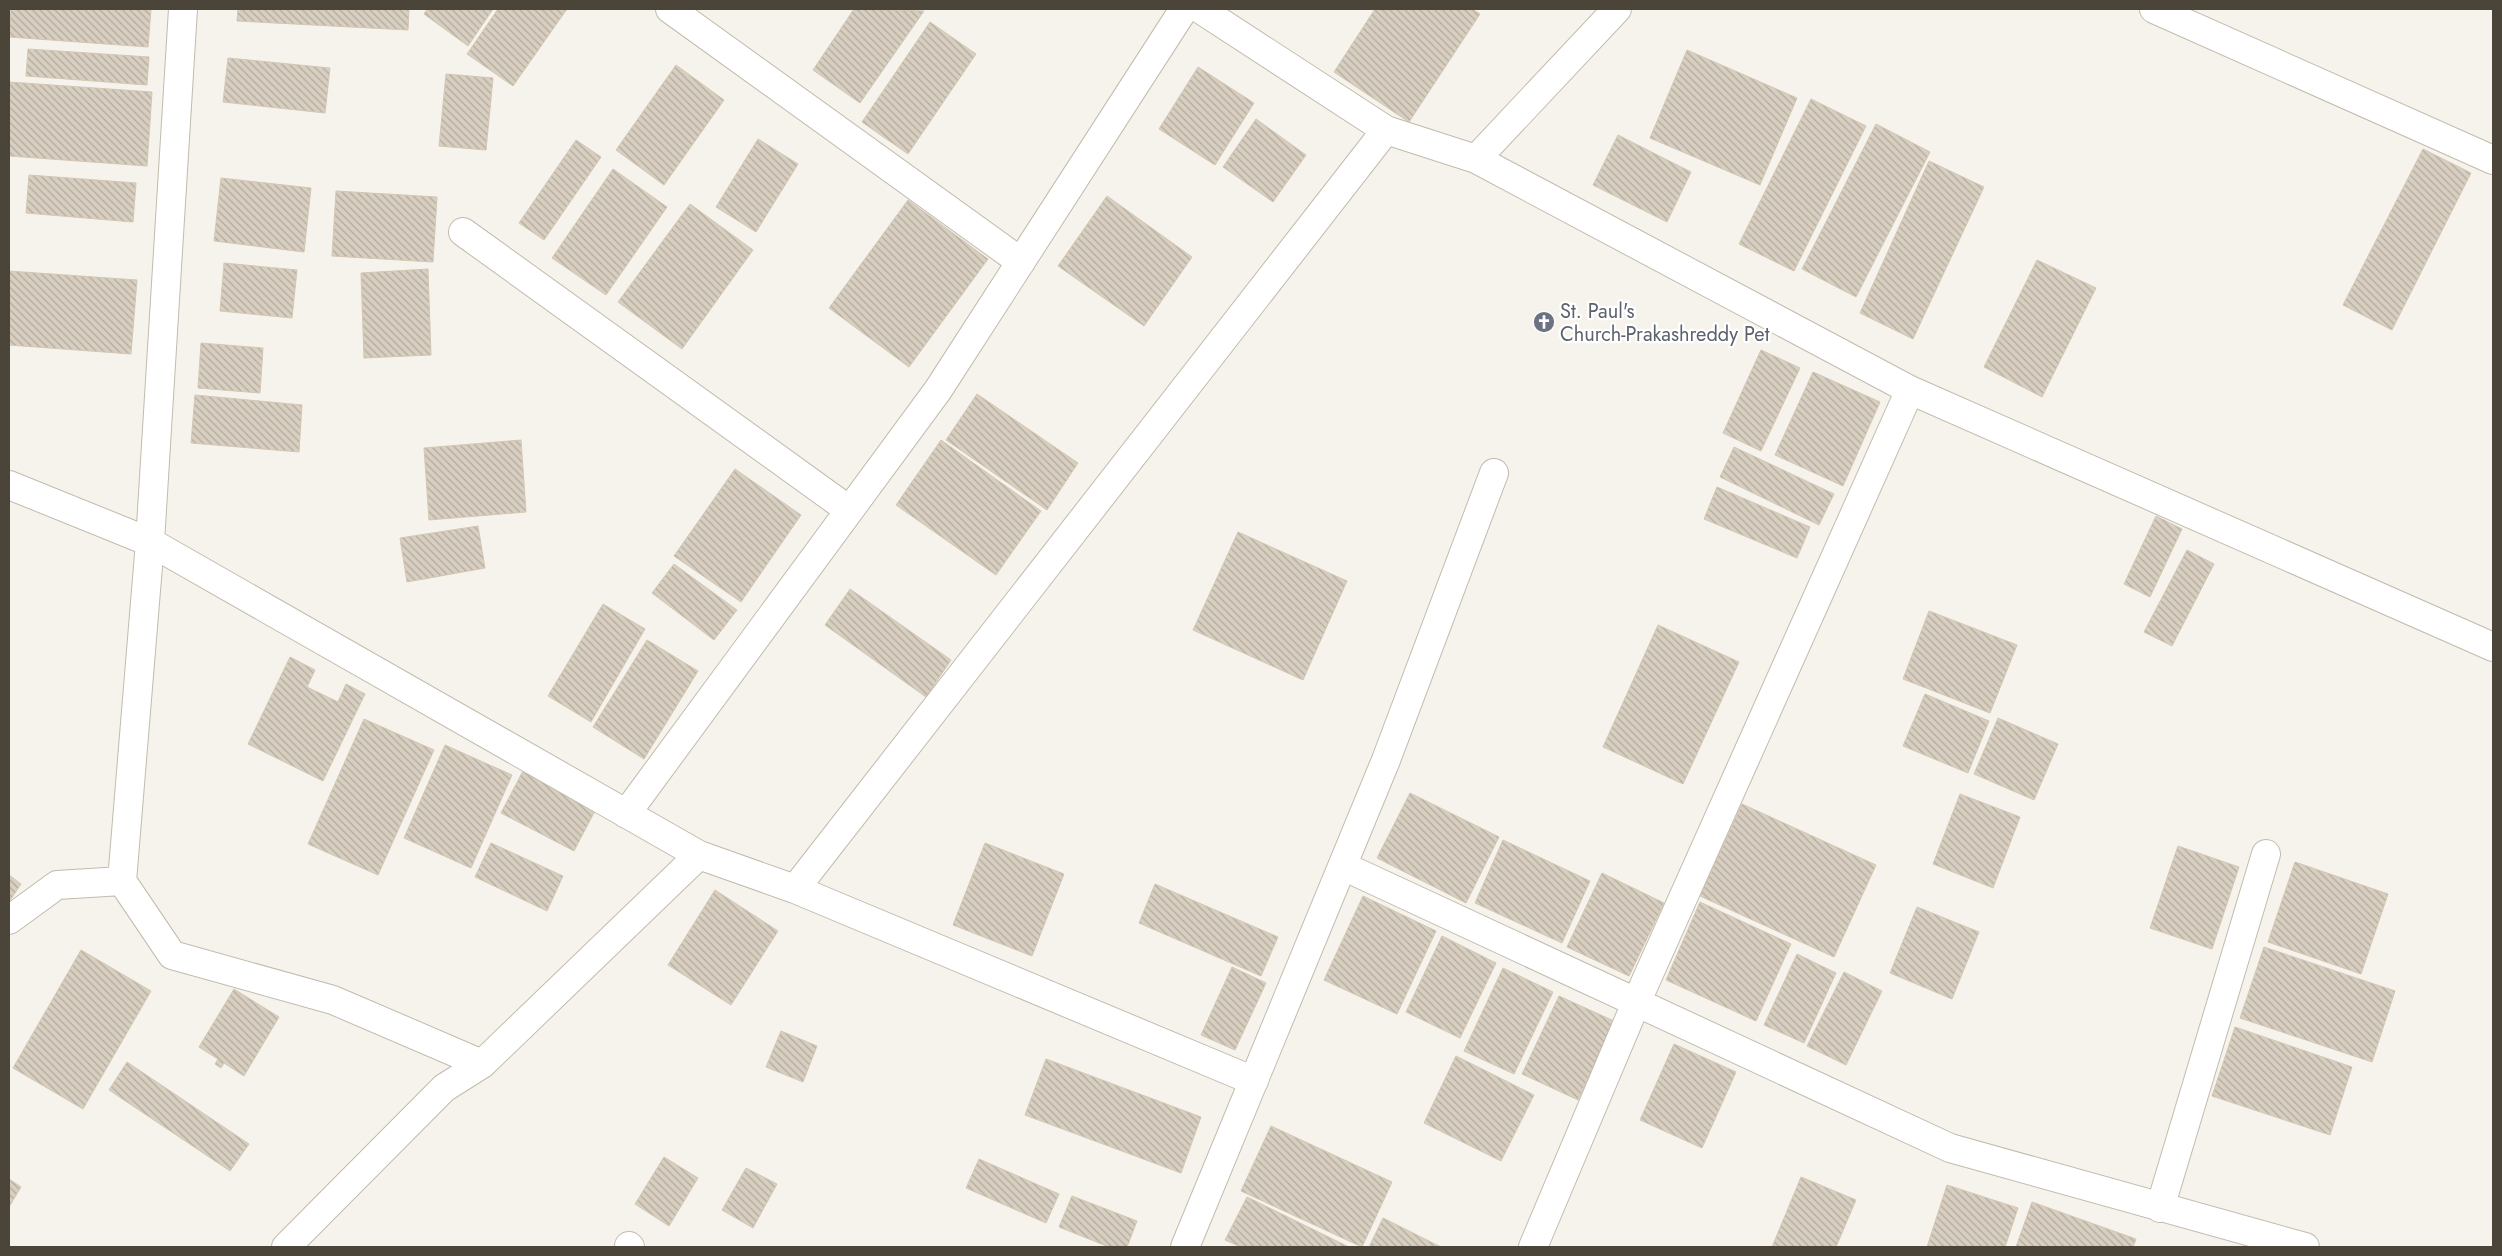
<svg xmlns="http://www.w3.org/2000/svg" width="2502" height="1256" font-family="Jost,sans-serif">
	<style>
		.building { fill: url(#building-back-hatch); stroke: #d3c7b4 }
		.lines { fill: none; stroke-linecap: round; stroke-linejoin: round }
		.minor-casing { stroke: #c2bbae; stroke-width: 30 }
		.minor { stroke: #fff; stroke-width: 28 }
		.labels { text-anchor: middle; stroke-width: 4.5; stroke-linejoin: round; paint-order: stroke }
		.worship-label { font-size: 20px; fill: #5b616d; stroke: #fff; text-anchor: start }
	</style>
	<defs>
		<pattern id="building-back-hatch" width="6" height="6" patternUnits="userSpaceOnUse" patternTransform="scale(1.25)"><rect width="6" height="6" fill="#d8cfc1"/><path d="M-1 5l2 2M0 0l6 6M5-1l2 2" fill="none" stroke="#b1aa9e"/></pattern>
	</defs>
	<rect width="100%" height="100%" fill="#f6f3ec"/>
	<path class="building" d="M11,9H151L148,47L9,37Z
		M238,9H409L408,30L237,21Z
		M427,9H493L468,46L424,14Z
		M498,9H567L513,86L467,54Z
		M854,9L924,11L860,103L813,70Z
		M1375,9H1472L1480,14L1409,122L1334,72Z
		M930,22L976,54L908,154L862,122Z
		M28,49L149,57L147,85L26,76Z
		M1687,50L1797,98L1760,185L1650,138Z
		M228,58L330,68L325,113L223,102Z
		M676,65L724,100L664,185L616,150Z
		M1198,67L1254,103L1215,165L1159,129Z
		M446,74L493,78L486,150L439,146Z
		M9,82L152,92L147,166L9,156Z
		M1811,99L1866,126L1794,271L1739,244Z
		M1256,119L1306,155L1273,202L1223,167Z
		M1876,124L1930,152L1856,297L1802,269Z
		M1618,135L1691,172L1667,222L1593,185Z
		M758,139L798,164L756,232L716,207Z
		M576,140L601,157L544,240L519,223Z
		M2423,149L2471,173L2392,330L2343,305Z
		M1929,161L1984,187L1913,339L1860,313Z
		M613,169L667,207L606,295L552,258Z
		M29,175L136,183L133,222L26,213Z
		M221,178L311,188L304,252L214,241Z
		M336,191L437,197L433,262L332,256Z
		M1107,196L1192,257L1144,326L1058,266Z
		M908,200L988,259L909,367L829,308Z
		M690,204L753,250L682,349L618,302Z
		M2037,260L2096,288L2042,397L1984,367Z
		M224,263L297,270L292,318L220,311Z
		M428,269L431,355L364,358L361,273Z
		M9,271L137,280L131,354L9,345Z
		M201,343L263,348L260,393L198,388Z
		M1761,350L1800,368L1761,451L1723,433Z
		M1813,372L1880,402L1843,486L1775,455Z
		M977,394L1078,463L1047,510L946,440Z
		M195,395L302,405L299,452L191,443Z
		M521,440L526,512L429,520L424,448Z
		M941,440L1041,511L996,575L896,505Z
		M1734,447L1834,494L1819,525L1720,477Z
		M735,469L801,515L741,602L674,556Z
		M1717,487L1810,527L1797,558L1704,519Z
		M2156,516L2182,529L2150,597L2124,584Z
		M478,526L485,568L407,582L400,538Z
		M1238,532L1347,581L1303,680L1193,630Z
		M2187,550L2214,564L2172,646L2144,632Z
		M674,564L737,610L714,640L652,593Z
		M850,589L951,660L926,697L825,625Z
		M603,604L645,629L591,722L548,696Z
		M1929,611L2017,645L1990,713L1903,679Z
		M1658,625L1739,662L1683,784L1603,747Z
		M647,640L698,671L644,759L593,727Z
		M290,657L315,670L307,687L338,702L346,684L365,694L323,781L248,744Z
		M1925,694L1989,721L1968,773L1903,746Z
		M1998,718L2058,744L2034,800L1974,774Z
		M364,719L434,750L378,875L308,844Z
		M445,745L512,775L471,868L404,838Z
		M524,769L597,807L574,851L501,813Z
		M1410,793L1499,837L1466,903L1377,858Z
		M1960,794L2020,817L1993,888L1933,864Z
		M1742,804L1876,865L1834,957L1700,896Z
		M1503,840L1590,881L1562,943L1475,903Z
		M491,843L563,876L547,911L475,877Z
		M985,843L1064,874L1032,956L953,925Z
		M2178,846L2239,867L2212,949L2150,928Z
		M2295,862L2388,894L2361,974L2268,942Z
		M1602,873L1664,903L1629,976L1567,947Z
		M9,875L21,884L9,902Z
		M1155,884L1278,937L1261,976L1139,923Z
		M715,890L778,931L731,1005L668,965Z
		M1363,896L1436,931L1397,1014L1324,980Z
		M1700,902L1791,944L1756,1021L1666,980Z
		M1917,907L1979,932L1952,999L1890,973Z
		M1442,936L1496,963L1460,1038L1406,1012Z
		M2264,947L2395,991L2372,1062L2240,1018Z
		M81,950L151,991L83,1109L13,1068Z
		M1797,954L1836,973L1804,1043L1764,1025Z
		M1232,967L1266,983L1235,1050L1201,1035Z
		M1503,968L1553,992L1514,1074L1464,1051Z
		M1844,972L1882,991L1846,1065L1807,1046Z
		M234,989L279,1017L244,1076L224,1063L221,1068L215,1064L218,1059L199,1047Z
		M1559,996L1614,1021L1578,1100L1522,1074Z
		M2235,1027L2352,1067L2330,1135L2212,1096Z
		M781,1031L817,1046L803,1082L766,1067Z
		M1674,1044L1736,1072L1702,1148L1640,1120Z
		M1456,1056L1534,1095L1501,1161L1424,1123Z
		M1046,1059L1201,1117L1181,1173L1025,1115Z
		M127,1062L249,1144L230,1171L109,1090Z
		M1271,1126L1392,1182L1362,1247L1241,1191Z
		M664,1157L698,1178L669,1226L635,1204Z
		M979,1159L1059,1194L1046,1223L966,1188Z
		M746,1168L777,1184L753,1228L722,1210Z
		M1801,1177L1856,1200L1836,1247H1772Z
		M9,1179L21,1187L9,1207Z
		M1947,1185L2018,1208L2005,1247H1927Z
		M1072,1196L1137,1221L1127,1247H1109L1059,1227Z
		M1247,1197L1349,1247H1241L1225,1240Z
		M2032,1202L2136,1239L2133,1247H2016Z
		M1383,1218L1441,1247H1369Z"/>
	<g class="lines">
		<g class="minor-casing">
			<path id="minor" d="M670,9L1021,262
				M1200,9L1386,130L1476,159L1910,390L2493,647
				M2154,9L2493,160
				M1476,159L1617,9
				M463,232L849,510
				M9,485L150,542L699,855L795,889L1254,1081
				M626,814L938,390L1184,9
				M1343,866L1950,1148L2305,1247
				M122,881L172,955L333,1000L482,1064
				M795,889L1386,130
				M9,920L57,885L122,881L150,542L183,9
				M2160,1208L2266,854
				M629,1246L630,1247
				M286,1247L444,1088L482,1064L699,855
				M1185,1247L1386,760L1494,473
				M1533,1247L1636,1003L1910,390"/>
		</g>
		<use href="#minor" class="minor"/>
	</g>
	<defs>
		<g id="church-disc" transform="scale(1.125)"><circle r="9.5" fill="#6b7280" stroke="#fff"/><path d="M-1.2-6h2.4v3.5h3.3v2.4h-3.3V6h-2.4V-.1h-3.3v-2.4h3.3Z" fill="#fff"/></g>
	</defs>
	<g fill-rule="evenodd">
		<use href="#church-disc" x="1544" y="322"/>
	</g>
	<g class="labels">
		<g class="worship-label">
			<text x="1560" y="318">St. Paul's<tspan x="1560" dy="23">Church-Prakashreddy Pet</tspan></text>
		</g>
	</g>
	<rect width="2502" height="1256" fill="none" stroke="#4b4439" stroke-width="20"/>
</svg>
